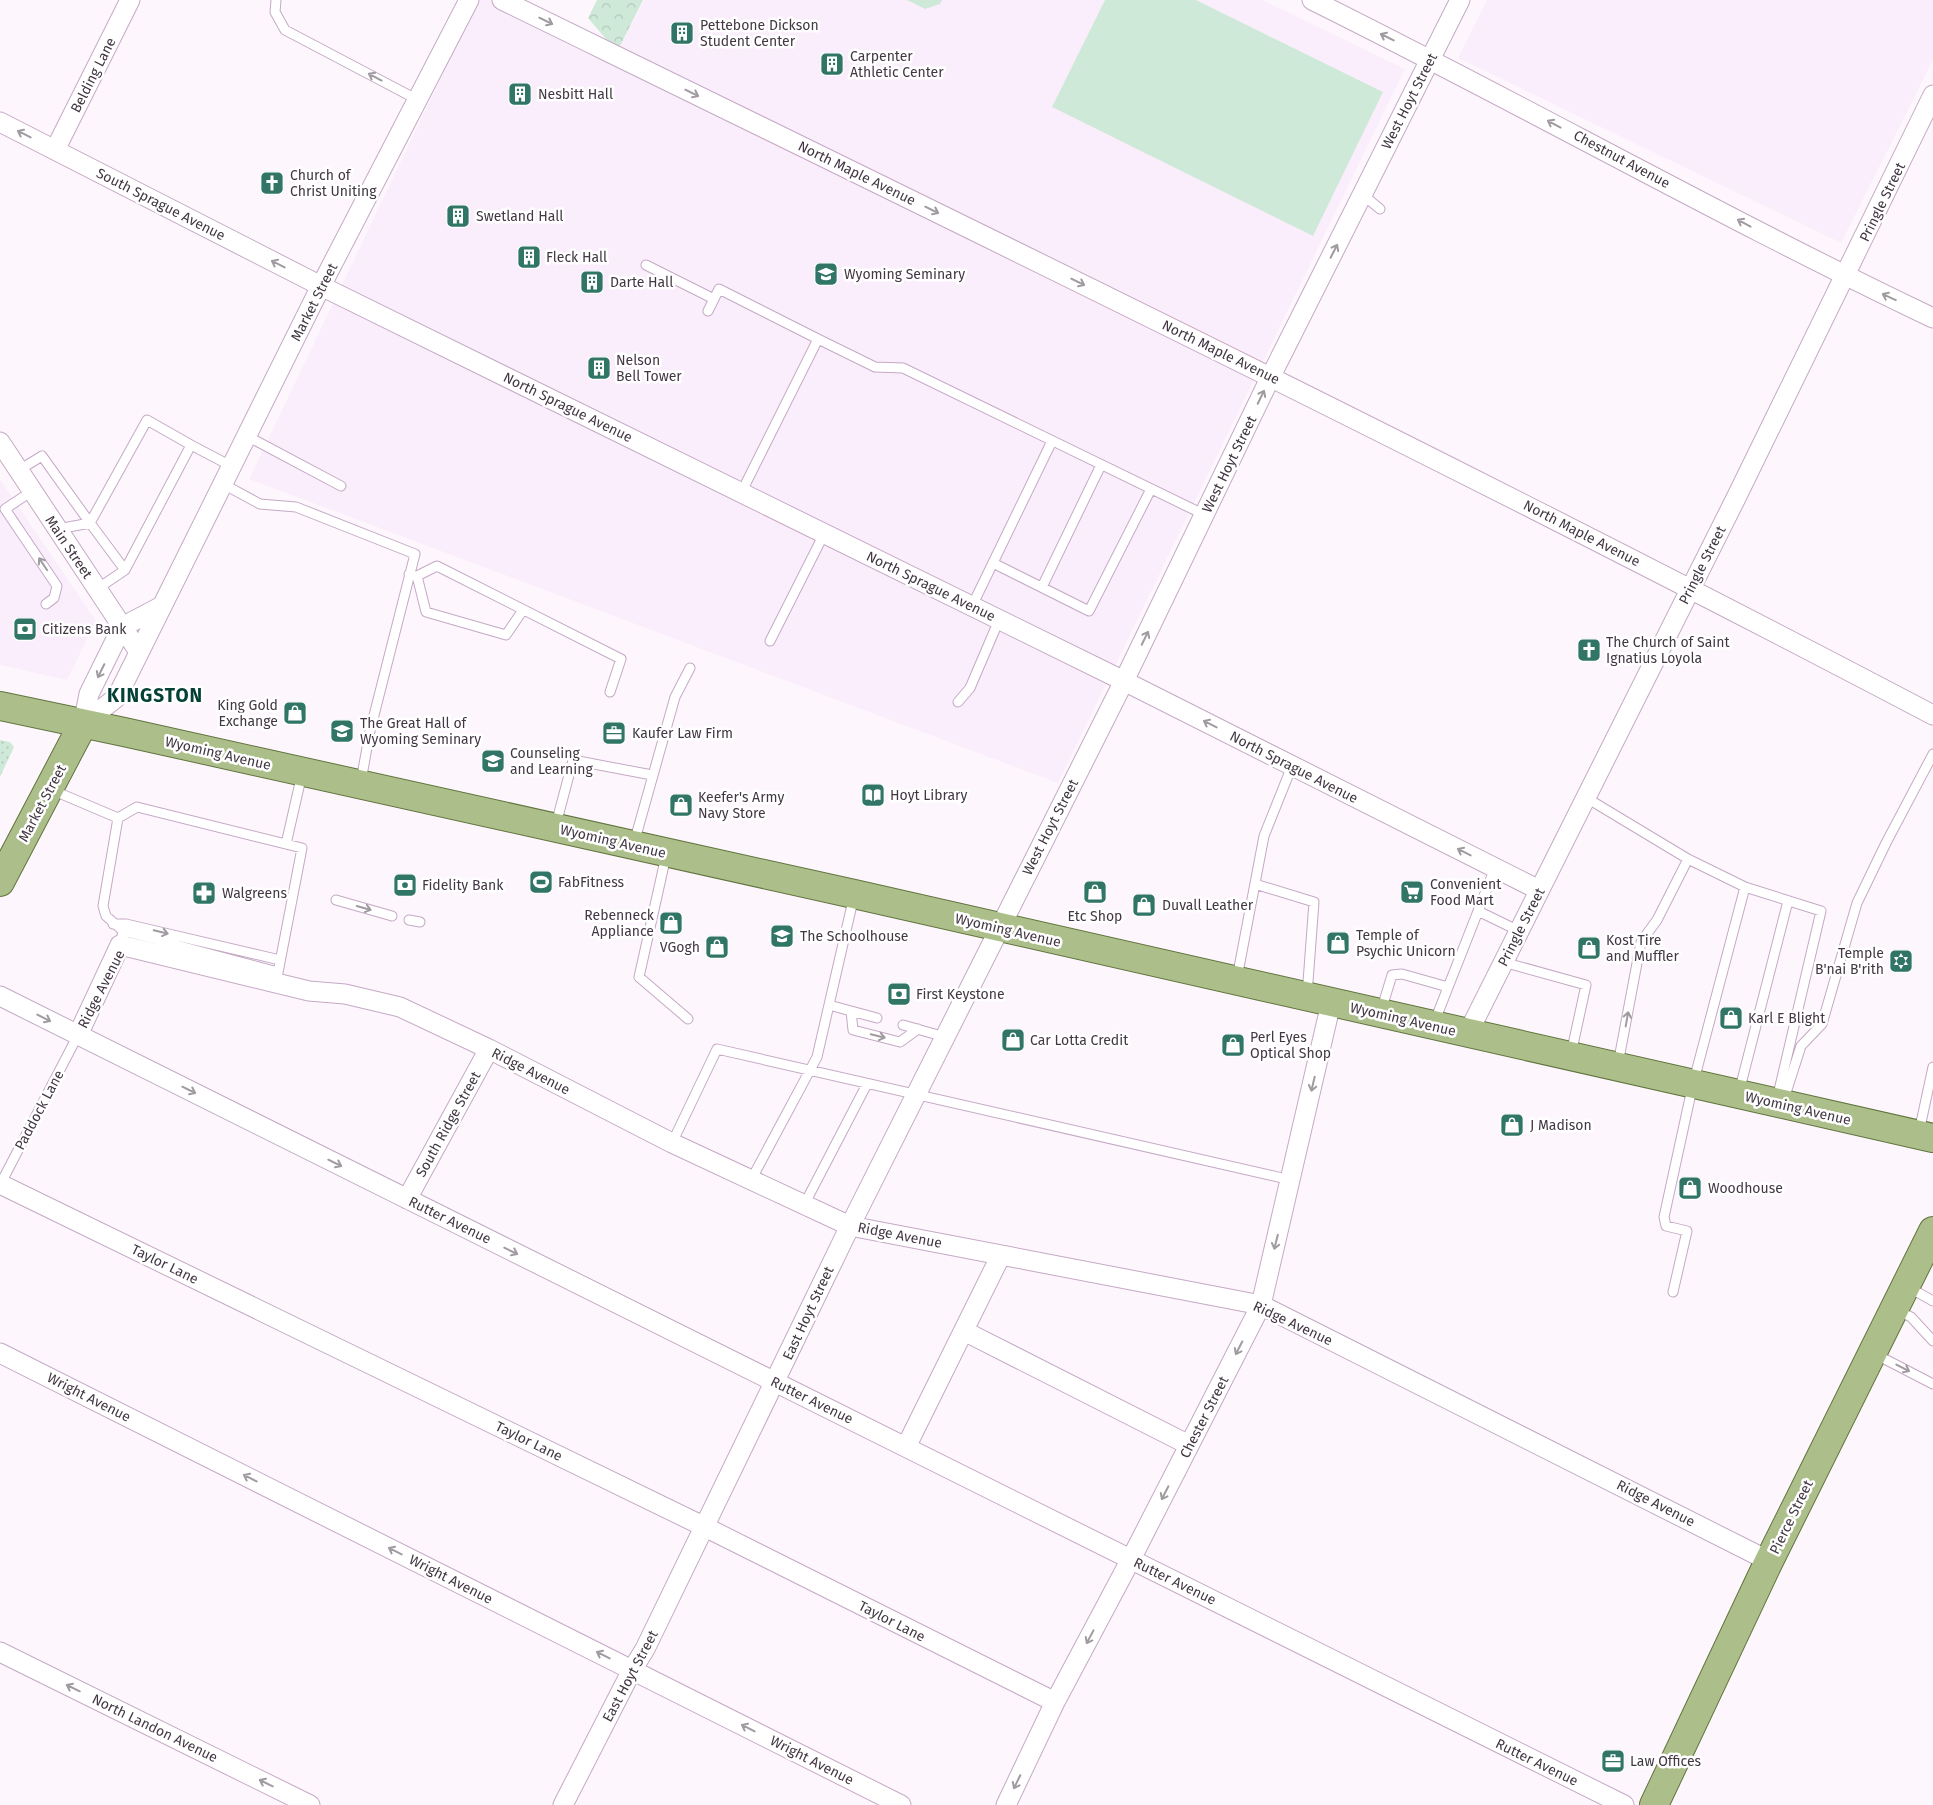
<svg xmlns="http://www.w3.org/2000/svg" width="1933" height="1805" font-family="'Fira Sans',sans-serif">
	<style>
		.built { fill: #fbeefc }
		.grass { fill: url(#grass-dots) }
		.park { fill: url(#park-crowns) }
		.pitch { fill: #cfe9d8 }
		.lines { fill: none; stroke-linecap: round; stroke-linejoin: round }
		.service-casing { stroke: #c5a9c5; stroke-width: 11 }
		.minor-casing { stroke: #c5a9c5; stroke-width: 21 }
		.primary-casing { stroke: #62743e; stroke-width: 30 }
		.service { stroke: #fff; stroke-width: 9 }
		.minor { stroke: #fff; stroke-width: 19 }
		.primary { stroke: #acbf8a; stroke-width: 28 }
		.oneway { stroke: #a09ba1 }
		.labels { text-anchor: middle; stroke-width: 5; stroke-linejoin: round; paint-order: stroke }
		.poi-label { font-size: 14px; fill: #423743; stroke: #fff; text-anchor: start }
		.street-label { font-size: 14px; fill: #423743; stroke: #fff }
		.district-label { font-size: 19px; font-weight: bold; letter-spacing: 1px; fill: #034137; stroke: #fff }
	</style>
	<defs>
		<pattern id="grass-dots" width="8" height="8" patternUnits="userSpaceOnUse" patternTransform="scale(1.25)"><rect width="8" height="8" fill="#cfe9d8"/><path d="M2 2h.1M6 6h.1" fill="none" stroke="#b3c8bb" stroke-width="1.8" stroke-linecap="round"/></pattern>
		<pattern id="park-crowns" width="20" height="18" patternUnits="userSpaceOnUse" patternTransform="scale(1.25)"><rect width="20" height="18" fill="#cfe9d8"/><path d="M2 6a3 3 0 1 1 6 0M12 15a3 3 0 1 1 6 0" fill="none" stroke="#b3c8bb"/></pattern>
	</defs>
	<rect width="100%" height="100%" fill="#fdf7fd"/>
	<path class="built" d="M478,0H520L617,52L644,0H1263L1405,69L1058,783L249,479Z
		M1487,0H1933V60L1841,243L1458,58Z
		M0,479L96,621L67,680L0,665Z"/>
	<path class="grass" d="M0,740L10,742L14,747L0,777Z"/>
	<path class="park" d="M597,0H643L617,52L588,18Z"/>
	<path class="pitch" d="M907,0H942L940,4L925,9Z
		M1105,0H1196L1383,92L1313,236L1052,107Z"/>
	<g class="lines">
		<g class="service-casing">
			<path id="service" d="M276,0L275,12L285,30L418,100
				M1362,194L1380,209
				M646,265L714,299
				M708,311L719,289L818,339L741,493
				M818,339L875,367L903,368L1205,515
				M247,436L341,486
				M19,470L42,456L90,523L147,420L191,445
				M223,484L260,504L296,507L415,554L370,731L361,781
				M32,491L5,509L57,586L54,598L46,604
				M58,529L90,523L125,570L97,589
				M993,563L1089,611L1151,489
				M125,570L191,445L231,466
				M409,574L417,576L437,566L621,659L610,692
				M417,576L426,612L506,635L523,610
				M1042,587L1101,465
				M972,606L1052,441
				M770,641L824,534
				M958,702L970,688L999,620
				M52,790L118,818
				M1585,797L1688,859
				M556,824L573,760L652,775
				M634,843L675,697L690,668
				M286,844L302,774
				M666,856L639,977L688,1019
				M1255,884L1314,902L1307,995
				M1745,887L1821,911L1777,1099
				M336,900L392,916
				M1478,911L1519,931
				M409,920L420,922
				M113,924H126L280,960
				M123,931L278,972
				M120,945L123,931L106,916L103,906L118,818L137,807L302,848L276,983
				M1503,962L1586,985L1571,1054
				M1237,978L1264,836L1292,766
				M829,1005L877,1018
				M851,1011L853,1030L900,1042L918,1029
				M1381,1011L1392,975L1402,974L1448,987
				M1434,1023L1495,868
				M903,1025L945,1037
				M1618,1064L1641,942L1657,920L1688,859L1745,887L1693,1084L1664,1217L1666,1226L1687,1231L1673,1292
				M1739,1092L1788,901
				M1783,1102L1801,1046L1822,1024L1857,903L1886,843L1933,754
				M1919,1132L1933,1067
				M672,1143L717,1049L1291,1180
				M751,1180L817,1057L854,896
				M0,1185L78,1035
				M804,1205L867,1084
				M1908,1287L1933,1301
				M1896,1310L1911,1317L1933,1341
				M1875,1354L1933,1384"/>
		</g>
		<g class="minor-casing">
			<path id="minor" d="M502,0C981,234 1461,467 1933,715
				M1312,0C1520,103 1723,218 1933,318
				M0,122L321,286L1124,681L1539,890
				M55,150L130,0
				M0,442L139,652
				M83,724L117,697L321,286L469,0
				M83,724L89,694L122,627L162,606
				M0,996L1624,1805
				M1468,1033L1735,500L1933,95
				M78,1035L120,945L309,991L345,994L400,1007L489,1049L672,1143L850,1226L1261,1305L1769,1561
				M0,1184L705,1527L1055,1702
				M407,1199L489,1049
				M964,1331L1189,1445
				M0,1353L901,1805
				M906,1447L1001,1255
				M0,1652L310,1805
				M563,1805L632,1670L645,1649L850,1226L1124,681L1271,376L1460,0
				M1006,1805L1055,1702L1131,1559L1261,1305L1331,1003"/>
		</g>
		<g class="primary-casing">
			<path id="primary" d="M0,706L124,732L854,894L1933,1138
				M0,882L83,724
				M1654,1805L1769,1561L1933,1231"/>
		</g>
		<use href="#service" class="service"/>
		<use href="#minor" class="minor"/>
		<use href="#primary" class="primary"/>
	</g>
	<defs><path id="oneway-shaft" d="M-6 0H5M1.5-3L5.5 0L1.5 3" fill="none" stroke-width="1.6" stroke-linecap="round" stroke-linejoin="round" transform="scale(1.25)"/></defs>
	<g class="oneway">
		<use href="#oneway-shaft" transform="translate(546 21) rotate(26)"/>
		<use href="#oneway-shaft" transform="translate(1387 37) rotate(-154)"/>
		<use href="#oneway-shaft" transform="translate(375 77) rotate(-152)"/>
		<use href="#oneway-shaft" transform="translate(692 93) rotate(26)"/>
		<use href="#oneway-shaft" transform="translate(1554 124) rotate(-152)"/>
		<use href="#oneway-shaft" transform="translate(24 134) rotate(-153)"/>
		<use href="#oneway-shaft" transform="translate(932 210) rotate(26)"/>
		<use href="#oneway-shaft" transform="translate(1744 223) rotate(-152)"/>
		<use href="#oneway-shaft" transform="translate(1334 251) rotate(-63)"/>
		<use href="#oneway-shaft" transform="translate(278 264) rotate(-153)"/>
		<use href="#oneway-shaft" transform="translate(1078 282) rotate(26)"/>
		<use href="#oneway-shaft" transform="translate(1889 297) rotate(-155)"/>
		<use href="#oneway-shaft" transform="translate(1261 397) rotate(-64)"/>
		<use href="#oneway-shaft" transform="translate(43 564) rotate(-124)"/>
		<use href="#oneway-shaft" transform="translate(1145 638) rotate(-64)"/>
		<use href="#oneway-shaft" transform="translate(101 671) rotate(116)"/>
		<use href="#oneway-shaft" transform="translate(1210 724) rotate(-153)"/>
		<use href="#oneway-shaft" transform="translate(1464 852) rotate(-153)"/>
		<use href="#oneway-shaft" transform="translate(364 908) rotate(16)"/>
		<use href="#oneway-shaft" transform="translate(161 932) rotate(13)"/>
		<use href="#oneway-shaft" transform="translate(44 1018) rotate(27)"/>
		<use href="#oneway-shaft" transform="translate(1627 1019) rotate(-80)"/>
		<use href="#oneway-shaft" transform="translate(878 1036) rotate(14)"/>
		<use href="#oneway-shaft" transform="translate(1313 1084) rotate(103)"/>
		<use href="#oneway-shaft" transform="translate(189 1090) rotate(26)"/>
		<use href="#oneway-shaft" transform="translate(335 1163) rotate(26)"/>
		<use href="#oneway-shaft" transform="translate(1276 1242) rotate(104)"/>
		<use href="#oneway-shaft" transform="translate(511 1251) rotate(26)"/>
		<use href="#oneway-shaft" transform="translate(1239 1348) rotate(117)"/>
		<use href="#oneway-shaft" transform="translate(1903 1368) rotate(27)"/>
		<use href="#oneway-shaft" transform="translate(250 1478) rotate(-153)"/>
		<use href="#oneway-shaft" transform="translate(1165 1493) rotate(117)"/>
		<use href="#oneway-shaft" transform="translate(395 1551) rotate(-153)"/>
		<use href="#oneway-shaft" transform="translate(1090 1637) rotate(118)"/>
		<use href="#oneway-shaft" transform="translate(603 1655) rotate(-153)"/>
		<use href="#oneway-shaft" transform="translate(73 1688) rotate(-154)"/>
		<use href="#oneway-shaft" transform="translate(748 1728) rotate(-153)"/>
		<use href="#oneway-shaft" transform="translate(1017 1782) rotate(116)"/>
		<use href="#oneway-shaft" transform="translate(266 1783) rotate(-154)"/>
	</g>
	<defs>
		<g id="building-square" transform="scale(1.25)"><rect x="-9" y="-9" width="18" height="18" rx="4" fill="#317567" stroke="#fff"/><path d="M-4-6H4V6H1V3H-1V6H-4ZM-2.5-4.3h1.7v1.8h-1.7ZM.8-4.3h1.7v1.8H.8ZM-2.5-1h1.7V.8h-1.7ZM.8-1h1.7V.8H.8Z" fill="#fff"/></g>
		<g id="church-square" transform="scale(1.25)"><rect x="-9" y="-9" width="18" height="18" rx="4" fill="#317567" stroke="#fff"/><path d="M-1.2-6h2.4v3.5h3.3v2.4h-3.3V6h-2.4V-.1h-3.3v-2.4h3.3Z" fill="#fff"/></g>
		<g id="school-square" transform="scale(1.25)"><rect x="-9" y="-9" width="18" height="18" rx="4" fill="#317567" stroke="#fff"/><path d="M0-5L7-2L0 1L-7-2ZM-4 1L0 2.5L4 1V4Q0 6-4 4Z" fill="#fff"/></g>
		<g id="bank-square" transform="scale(1.25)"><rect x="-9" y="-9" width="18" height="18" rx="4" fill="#317567" stroke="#fff"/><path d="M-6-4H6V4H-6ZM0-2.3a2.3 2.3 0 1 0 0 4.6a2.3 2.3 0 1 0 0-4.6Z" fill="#fff"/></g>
		<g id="shop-square" transform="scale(1.25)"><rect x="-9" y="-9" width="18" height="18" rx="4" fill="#317567" stroke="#fff"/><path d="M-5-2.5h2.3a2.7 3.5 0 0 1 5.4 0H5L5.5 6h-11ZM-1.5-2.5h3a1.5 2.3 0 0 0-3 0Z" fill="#fff"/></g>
		<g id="office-square" transform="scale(1.25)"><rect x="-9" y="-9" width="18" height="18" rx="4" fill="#317567" stroke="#fff"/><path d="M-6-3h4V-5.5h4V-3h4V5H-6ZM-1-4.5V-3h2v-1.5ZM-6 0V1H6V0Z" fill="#fff"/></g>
		<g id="library-square" transform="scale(1.25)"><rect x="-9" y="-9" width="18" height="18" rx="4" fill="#317567" stroke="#fff"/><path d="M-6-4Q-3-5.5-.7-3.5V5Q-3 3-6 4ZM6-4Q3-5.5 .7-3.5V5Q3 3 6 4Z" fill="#fff"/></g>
		<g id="stadium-square" transform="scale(1.25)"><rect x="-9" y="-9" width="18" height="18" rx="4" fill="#317567" stroke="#fff"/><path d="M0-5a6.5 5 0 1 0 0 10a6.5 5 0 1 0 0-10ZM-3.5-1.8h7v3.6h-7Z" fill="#fff"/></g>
		<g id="supermarket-square" transform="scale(1.25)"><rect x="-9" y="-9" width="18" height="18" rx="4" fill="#317567" stroke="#fff"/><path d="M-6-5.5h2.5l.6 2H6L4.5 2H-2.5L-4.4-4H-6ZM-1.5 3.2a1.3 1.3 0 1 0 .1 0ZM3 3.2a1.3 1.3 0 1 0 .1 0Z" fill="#fff"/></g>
		<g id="pharmacy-square" transform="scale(1.25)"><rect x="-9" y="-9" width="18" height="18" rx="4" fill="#317567" stroke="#fff"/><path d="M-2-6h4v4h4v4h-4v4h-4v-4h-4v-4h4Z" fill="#fff"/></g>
		<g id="synagogue-square" transform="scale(1.25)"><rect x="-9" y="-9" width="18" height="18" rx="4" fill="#317567" stroke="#fff"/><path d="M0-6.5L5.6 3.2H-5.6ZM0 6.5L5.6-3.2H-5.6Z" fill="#fff"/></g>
	</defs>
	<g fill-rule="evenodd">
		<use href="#building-square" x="682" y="33"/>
		<use href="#building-square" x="832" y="64"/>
		<use href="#building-square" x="520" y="94"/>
		<use href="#church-square" x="272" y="183"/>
		<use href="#building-square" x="458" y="216"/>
		<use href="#building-square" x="529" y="257"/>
		<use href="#school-square" x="826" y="274"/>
		<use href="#building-square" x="592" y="282"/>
		<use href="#building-square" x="599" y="368"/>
		<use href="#bank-square" x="25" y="629"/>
		<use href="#church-square" x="1589" y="650"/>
		<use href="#shop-square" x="295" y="713"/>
		<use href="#school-square" x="342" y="731"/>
		<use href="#office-square" x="614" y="733"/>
		<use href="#school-square" x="493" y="761"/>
		<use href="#library-square" x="873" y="795"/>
		<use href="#shop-square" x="681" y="805"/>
		<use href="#stadium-square" x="541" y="882"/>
		<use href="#bank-square" x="405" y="885"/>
		<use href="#shop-square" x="1095" y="892"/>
		<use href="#supermarket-square" x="1412" y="892"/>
		<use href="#pharmacy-square" x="204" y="893"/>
		<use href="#shop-square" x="1144" y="905"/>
		<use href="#shop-square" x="671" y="923"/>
		<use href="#school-square" x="782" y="936"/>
		<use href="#shop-square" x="1338" y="943"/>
		<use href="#shop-square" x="717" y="947"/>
		<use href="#shop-square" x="1589" y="948"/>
		<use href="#synagogue-square" x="1901" y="961"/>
		<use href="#bank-square" x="899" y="994"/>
		<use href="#shop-square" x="1731" y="1018"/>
		<use href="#shop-square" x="1013" y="1040"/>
		<use href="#shop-square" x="1233" y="1045"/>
		<use href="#shop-square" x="1512" y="1125"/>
		<use href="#shop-square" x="1690" y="1188"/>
		<use href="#office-square" x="1613" y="1761"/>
	</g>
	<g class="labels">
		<g class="poi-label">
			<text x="700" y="30">Pettebone Dickson<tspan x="700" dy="16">Student Center</tspan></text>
			<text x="850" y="61">Carpenter<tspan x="850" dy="16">Athletic Center</tspan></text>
			<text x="538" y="99">Nesbitt Hall</text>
			<text x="290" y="180">Church of<tspan x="290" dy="16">Christ Uniting</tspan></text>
			<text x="476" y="221">Swetland Hall</text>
			<text x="546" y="262">Fleck Hall</text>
			<text x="844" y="279">Wyoming Seminary</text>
			<text x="610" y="287">Darte Hall</text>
			<text x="616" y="365">Nelson<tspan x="616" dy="16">Bell Tower</tspan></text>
			<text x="42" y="634">Citizens Bank</text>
			<text x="1606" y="647">The Church of Saint<tspan x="1606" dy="16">Ignatius Loyola</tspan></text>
			<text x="278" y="710" text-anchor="end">King Gold<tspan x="278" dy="16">Exchange</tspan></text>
			<text x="360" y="728">The Great Hall of<tspan x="360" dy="16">Wyoming Seminary</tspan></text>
			<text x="632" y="738">Kaufer Law Firm</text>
			<text x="510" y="758">Counseling<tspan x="510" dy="16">and Learning</tspan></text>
			<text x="890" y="800">Hoyt Library</text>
			<text x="698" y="802">Keefer's Army<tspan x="698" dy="16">Navy Store</tspan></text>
			<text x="558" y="887">FabFitness</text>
			<text x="1430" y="889">Convenient<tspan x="1430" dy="16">Food Mart</tspan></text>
			<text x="422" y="890">Fidelity Bank</text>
			<text x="222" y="898">Walgreens</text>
			<text x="1162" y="910">Duvall Leather</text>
			<text x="654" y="920" text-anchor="end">Rebenneck<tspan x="654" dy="16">Appliance</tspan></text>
			<text x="1095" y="921" text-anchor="middle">Etc Shop</text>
			<text x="1356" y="940">Temple of<tspan x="1356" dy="16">Psychic Unicorn</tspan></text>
			<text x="800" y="941">The Schoolhouse</text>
			<text x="1606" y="945">Kost Tire<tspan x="1606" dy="16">and Muffler</tspan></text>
			<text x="700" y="952" text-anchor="end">VGogh</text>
			<text x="1884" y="958" text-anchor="end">Temple<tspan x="1884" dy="16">B'nai B'rith</tspan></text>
			<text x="916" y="999">First Keystone</text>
			<text x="1748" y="1023">Karl E Blight</text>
			<text x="1250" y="1042">Perl Eyes<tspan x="1250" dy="16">Optical Shop</tspan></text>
			<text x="1030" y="1045">Car Lotta Credit</text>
			<text x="1530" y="1130">J Madison</text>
			<text x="1708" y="1193">Woodhouse</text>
			<text x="1630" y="1766">Law Offices</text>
		</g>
		<g class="street-label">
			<text transform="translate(93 75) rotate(-63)" y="5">Belding Lane</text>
			<text transform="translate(1409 101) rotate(-63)" y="5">West Hoyt Street</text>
			<text transform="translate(1622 159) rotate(28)" y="5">Chestnut Avenue</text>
			<text transform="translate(857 173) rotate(26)" y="5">North Maple Avenue</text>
			<text transform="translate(1882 202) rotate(-64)" y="5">Pringle Street</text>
			<text transform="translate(161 204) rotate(27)" y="5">South Sprague Avenue</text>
			<text transform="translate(314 302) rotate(-63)" y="5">Market Street</text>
			<text transform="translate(1221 352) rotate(26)" y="5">North Maple Avenue</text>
			<text transform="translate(568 407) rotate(26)" y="5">North Sprague Avenue</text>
			<text transform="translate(1229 464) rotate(-64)" y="5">West Hoyt Street</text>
			<text transform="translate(1582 533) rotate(27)" y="5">North Maple Avenue</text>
			<text transform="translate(69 547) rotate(56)" y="5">Main Street</text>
			<text transform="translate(1702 565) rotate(-63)" y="5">Pringle Street</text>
			<text transform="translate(931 586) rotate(26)" y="5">North Sprague Avenue</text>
			<text transform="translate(218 753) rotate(13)" y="5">Wyoming Avenue</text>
			<text transform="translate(1294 767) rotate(27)" y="5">North Sprague Avenue</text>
			<text transform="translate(42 803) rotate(-62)" y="5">Market Street</text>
			<text transform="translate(1050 827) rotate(-63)" y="5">West Hoyt Street</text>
			<text transform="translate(613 841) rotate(13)" y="5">Wyoming Avenue</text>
			<text transform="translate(1521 927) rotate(-63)" y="5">Pringle Street</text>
			<text transform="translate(1008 930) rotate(13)" y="5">Wyoming Avenue</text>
			<text transform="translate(101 989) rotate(-63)" y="5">Ridge Avenue</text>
			<text transform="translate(1403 1019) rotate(13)" y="5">Wyoming Avenue</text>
			<text transform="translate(531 1071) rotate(27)" y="5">Ridge Avenue</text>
			<text transform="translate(1798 1108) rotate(13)" y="5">Wyoming Avenue</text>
			<text transform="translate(39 1110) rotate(-62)" y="5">Paddock Lane</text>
			<text transform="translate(448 1124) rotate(-61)" y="5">South Ridge Street</text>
			<text transform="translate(450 1220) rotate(26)" y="5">Rutter Avenue</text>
			<text transform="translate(900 1235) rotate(11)" y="5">Ridge Avenue</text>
			<text transform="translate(165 1264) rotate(26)" y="5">Taylor Lane</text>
			<text transform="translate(808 1313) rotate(-65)" y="5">East Hoyt Street</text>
			<text transform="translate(1293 1323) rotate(25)" y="5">Ridge Avenue</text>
			<text transform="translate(89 1397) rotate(27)" y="5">Wright Avenue</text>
			<text transform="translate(812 1400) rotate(26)" y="5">Rutter Avenue</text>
			<text transform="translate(1204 1417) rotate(-63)" y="5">Chester Street</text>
			<text transform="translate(529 1441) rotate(26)" y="5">Taylor Lane</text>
			<text transform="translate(1656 1503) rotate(27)" y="5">Ridge Avenue</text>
			<text transform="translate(1791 1517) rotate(-64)" y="5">Pierce Street</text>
			<text transform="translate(451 1579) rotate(27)" y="5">Wright Avenue</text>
			<text transform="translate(1175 1581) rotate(26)" y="5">Rutter Avenue</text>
			<text transform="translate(892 1621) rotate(27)" y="5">Taylor Lane</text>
			<text transform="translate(630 1676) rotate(-62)" y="5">East Hoyt Street</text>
			<text transform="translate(155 1728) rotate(26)" y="5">North Landon Avenue</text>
			<text transform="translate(812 1760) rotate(27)" y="5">Wright Avenue</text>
			<text transform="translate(1537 1762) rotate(26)" y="5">Rutter Avenue</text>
		</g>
		<g class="district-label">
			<text x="155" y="702">KINGSTON</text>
		</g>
	</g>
</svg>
